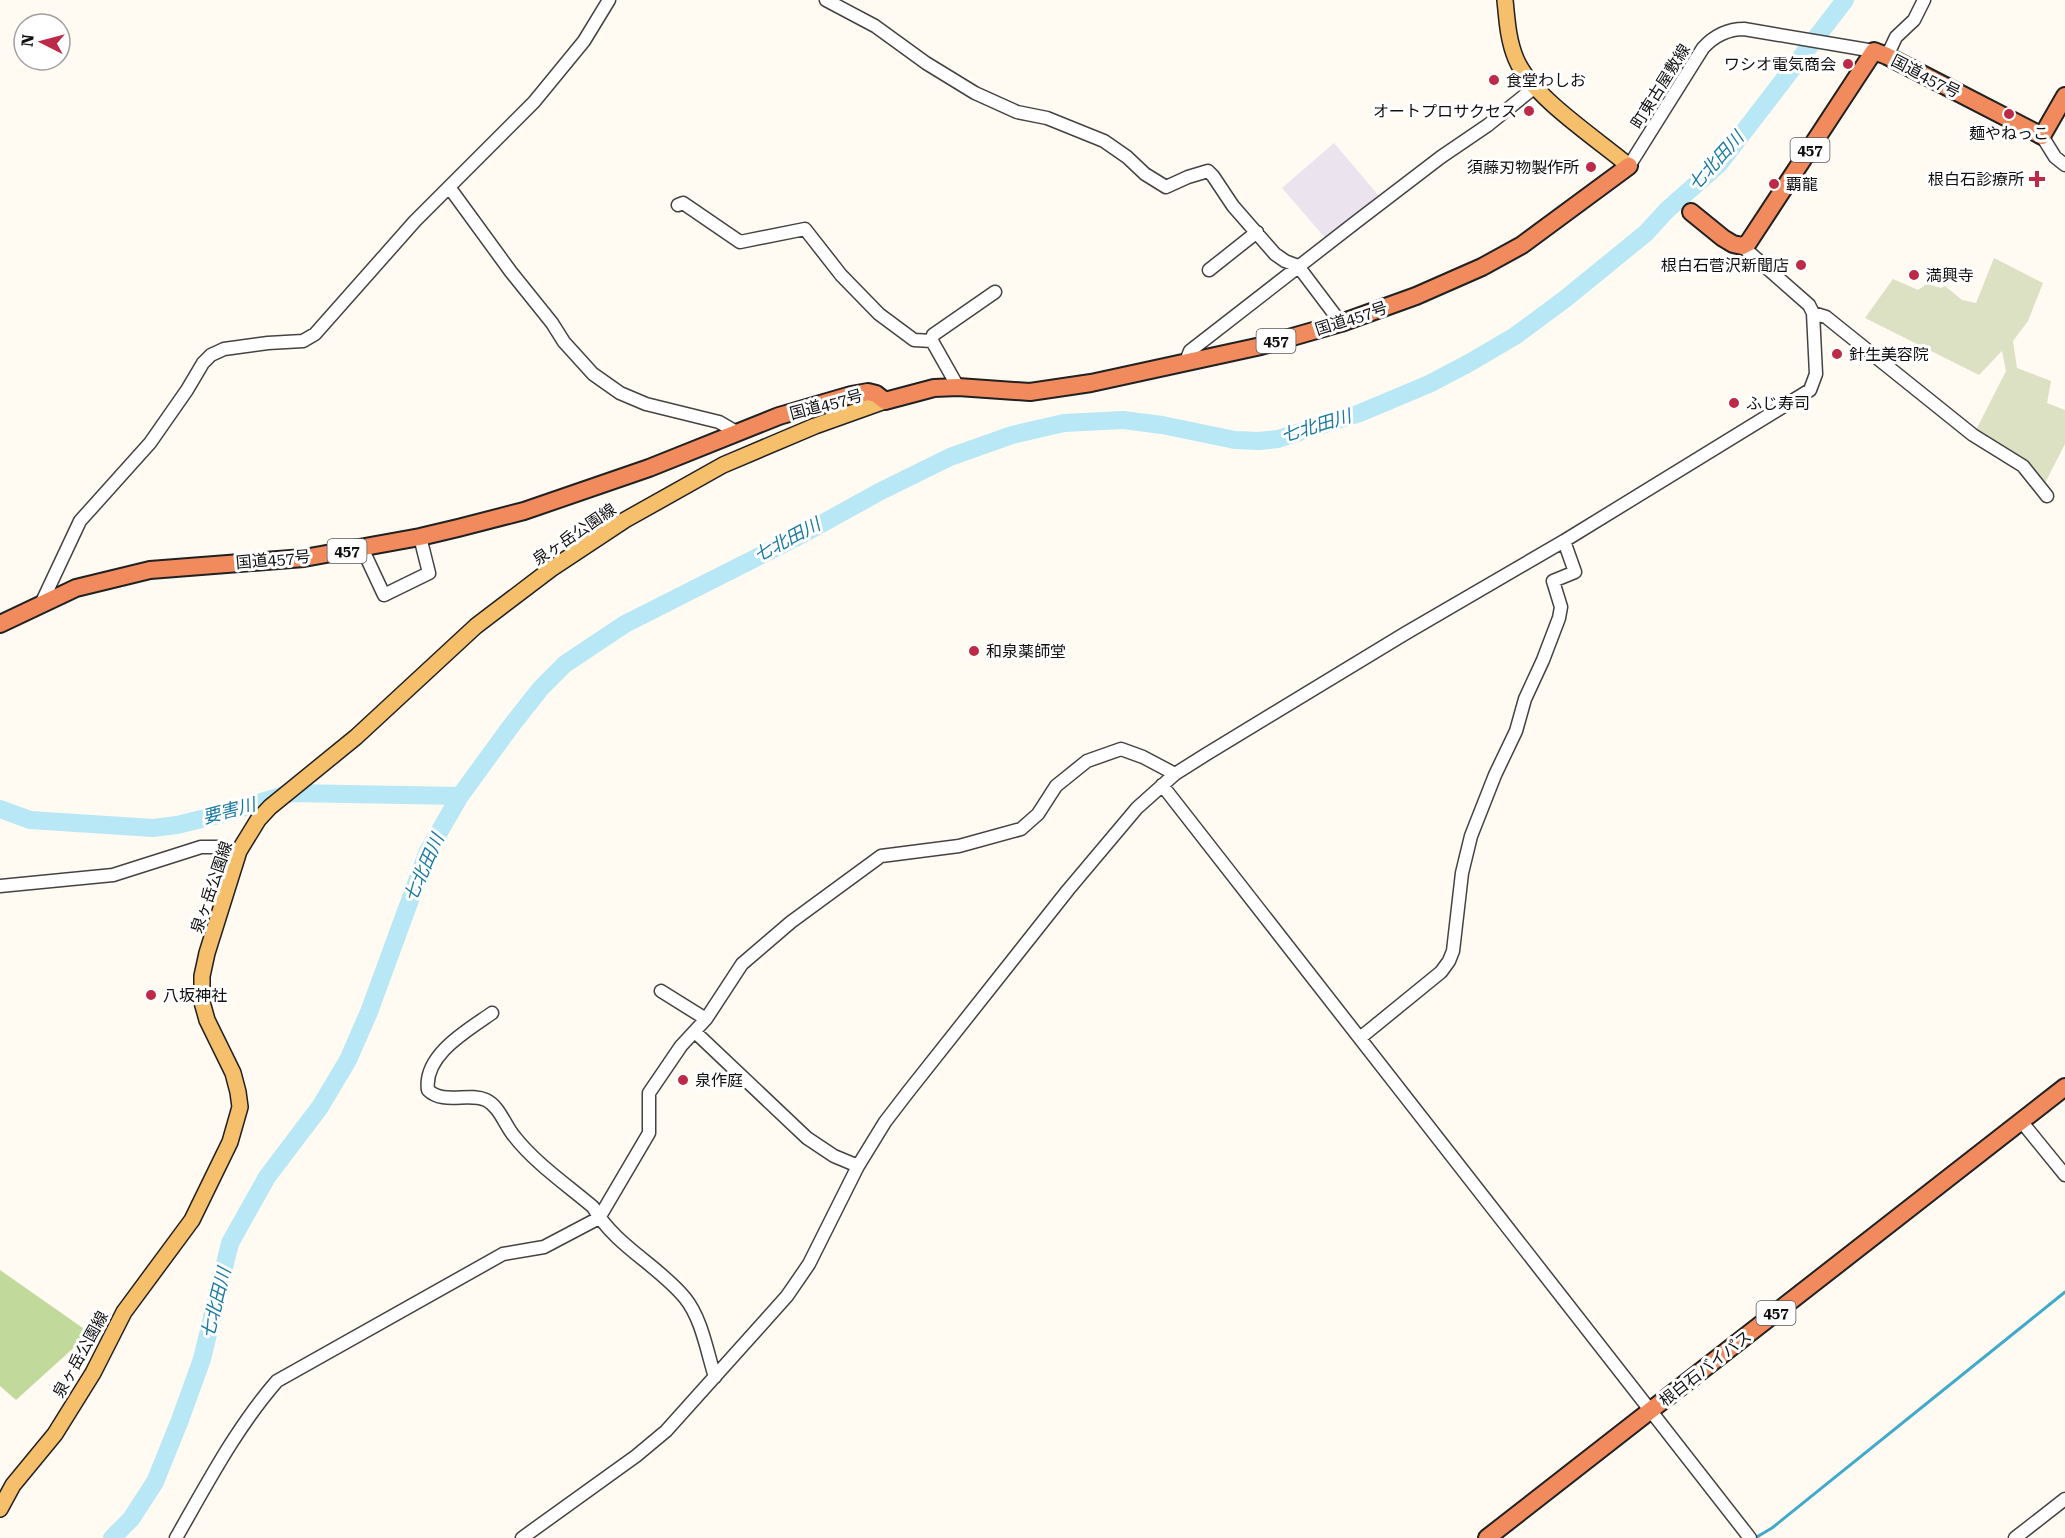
<svg xmlns="http://www.w3.org/2000/svg" width="2065" height="1538" font-family="'Roboto Serif','Noto Sans JP',serif">
	<style>
		.industrial { fill: #ebe4ee }
		.forest { fill: #c1da9c }
		.cemetery { fill: #dce1c3 }
		.lines { fill: none; stroke-linecap: round; stroke-linejoin: round }
		.stream { stroke: #41a9cb; stroke-width: 3 }
		.river { stroke: #b8e7f5; stroke-width: 18 }
		.minor-casing { stroke: #434343; stroke-width: 15 }
		.major-casing { stroke: #212121; stroke-width: 18 }
		.highway-casing { stroke: #212121; stroke-width: 20 }
		.minor { stroke: #fff; stroke-width: 12 }
		.major { stroke: #f5bf6c; stroke-width: 15 }
		.highway { stroke: #f18b5e; stroke-width: 16 }
		.poi-dot { fill: #bd2a47; stroke: #fff; stroke-width: 2 }
		.labels { text-anchor: middle; stroke-width: 6; stroke-linejoin: round; paint-order: stroke }
		.shield { fill: #fff; stroke: #585858; stroke-width: 1.5 }
		.shield-label { font-size: 15px; font-weight: bold; fill: #101010 }
		.poi-label { font-size: 16px; fill: #101010; stroke: #fff; text-anchor: start }
		.street-label { font-size: 16px; fill: #101010; stroke: #fff }
		.water-label { font-size: 18px; font-style: italic; fill: #1a7aa0; stroke: #fff }
	</style>
	<rect width="100%" height="100%" fill="#fffaf2"/>
	<path class="industrial" d="M1334,143L1379,196L1327,240L1282,188Z"/>
	<path class="forest" d="M0,1270L90,1333L16,1400L0,1386Z"/>
	<path class="cemetery" d="M1994,258L2043,283L2028,321L2013,341L2017,368L2051,381L2047,403L2065,410V444L2045,483L2022,459L1976,430L2006,371L2002,351L1979,375L1865,318L1893,279L1918,290L1927,284L1941,288L1945,286L1962,300L1976,303Z"/>
	<g class="lines">
		<path class="stream" d="M1755,1538L1772,1528L2065,1292"/>
		<path class="river" d="M0,809L30,820L153,828L177,825L222,814L291,793L460,796
			M112,1538L131,1519L155,1482L180,1420L202,1359L230,1243L267,1177L320,1107L348,1060L369,1012L428,851L460,796L511,726L541,688L565,664L625,624L805,533L879,492L950,457L1012,435L1064,423L1123,420L1162,425L1235,440L1259,441L1278,439L1360,413L1429,384L1469,363L1515,336L1565,299L1646,233L1667,210L1719,164L1845,0"/>
		<g class="minor-casing">
			<path id="minor" d="M826,0L875,26L926,63L975,93L1017,112L1047,118L1104,141L1127,157L1145,174L1166,187L1188,177L1208,171L1213,176L1233,206L1275,254L1285,261L1298,266L1341,323
				M1887,56L1896,37L1914,20L1924,0
				M2042,136L2055,157L2065,165
				M1629,166L1703,48C1714,36 1727,29 1744,29L1874,51
				M449,187L511,272L552,323L564,342L593,374L620,393L646,404L719,422L738,433
				M678,205L683,203L740,242L805,229L841,275L879,314L914,340L932,341
				M1209,270L1257,232
				M1813,313L1826,317L1973,435L2023,466L2047,496
				M1186,361L1190,351L1356,222L1441,157L1488,125L1535,87
				M958,387L932,341L933,335L995,292
				M362,548L384,595L429,573L420,537
				M41,604L80,521L150,443L187,390L203,363L211,355L224,349L268,343L303,341L315,334L415,221L534,102L584,41L609,0
				M1162,785L1750,1538
				M0,886L113,875L201,847H222L239,851
				M661,991L706,1019
				M492,1013C468,1030 423,1055 428,1090C443,1105 469,1092 486,1100C499,1106 505,1125 514,1136C535,1163 567,1185 593,1207C615,1246 658,1265 685,1298C702,1319 707,1352 715,1377
				M695,1032L807,1138L834,1156L858,1166
				M1360,1038L1441,972L1449,961L1453,951L1462,873L1471,836L1495,775L1516,731L1525,699L1543,660L1559,618L1561,607L1553,581L1575,572L1564,541
				M2021,1121L2065,1175
				M176,1538C207,1484 236,1428 277,1381L503,1254L544,1247L599,1218L649,1133V1093L681,1046L706,1019L742,964L791,922L881,856L959,846L1021,829L1038,814L1056,786L1087,761L1121,749L1143,757L1175,774
				M522,1538L636,1456L666,1431L787,1296L809,1264L858,1166L885,1122L908,1092L1068,890L1137,808L1175,774L1205,755L1406,633L1564,541L1810,390L1816,374L1813,313L1809,305L1742,246
				M2015,1538L2065,1499"/>
		</g>
		<g class="major-casing">
			<path id="major" d="M1505,0C1507,20 1508,40 1516,59C1532,97 1596,138 1629,166
				M0,1509L13,1485L55,1434L93,1373L124,1312L192,1220L230,1142L240,1107L238,1092L233,1073L207,1020L202,1002V976L207,953L239,851L258,820L270,807L356,737L476,626L551,569L625,520L723,465L815,426L885,401"/>
		</g>
		<g class="highway-casing">
			<path id="highway" d="M1691,212L1723,238L1733,244L1742,246L1748,243L1874,51L1887,56L2042,136L2065,96
				M0,624L76,588L150,570L304,558L420,537L458,528L524,511L649,468L779,416L851,395L868,392L876,394L885,401L934,388L958,387L1030,392L1091,383L1261,346L1341,323L1416,296L1482,267L1522,245L1629,166
				M1487,1538L2065,1087"/>
		</g>
		<use href="#minor" class="minor"/>
		<use href="#major" class="major"/>
		<use href="#highway" class="highway"/>
	</g>
	<g class="poi-dot">
		<circle cx="1848" cy="64" r="6"/>
		<circle cx="1494" cy="80" r="6"/>
		<circle cx="1529" cy="111" r="6"/>
		<circle cx="2009" cy="114" r="6"/>
		<circle cx="1591" cy="167" r="6"/>
		<path d="M2034 170h6v6h6v6h-6v6h-6v-6h-6v-6h6z"/>
		<circle cx="1774" cy="184" r="6"/>
		<circle cx="1801" cy="265" r="6"/>
		<circle cx="1914" cy="275" r="6"/>
		<circle cx="1837" cy="354" r="6"/>
		<circle cx="1734" cy="403" r="6"/>
		<circle cx="974" cy="651" r="6"/>
		<circle cx="151" cy="995" r="6"/>
		<circle cx="683" cy="1080" r="6"/>
	</g>
	<g class="labels">
		<g class="shield">
			<rect x="1790.5" y="138" width="39" height="24" rx="4.5"/>
			<rect x="1256.5" y="329" width="39" height="24" rx="4.5"/>
			<rect x="327.5" y="539" width="39" height="24" rx="4.5"/>
			<rect x="1756.5" y="1301" width="39" height="24" rx="4.5"/>
		</g>
		<g class="shield-label">
			<text x="1810" y="155">457</text>
			<text x="1276" y="346">457</text>
			<text x="347" y="556">457</text>
			<text x="1776" y="1318">457</text>
		</g>
		<g class="poi-label">
			<text x="1836" y="70" text-anchor="end">ワシオ電気商会</text>
			<text x="1506" y="86">食堂わしお</text>
			<text x="1517" y="117" text-anchor="end">オートプロサクセス</text>
			<text x="2009" y="139" text-anchor="middle">麺やねっこ</text>
			<text x="1579" y="173" text-anchor="end">須藤刃物製作所</text>
			<text x="2024" y="185" text-anchor="end">根白石診療所</text>
			<text x="1786" y="190">覇龍</text>
			<text x="1789" y="271" text-anchor="end">根白石菅沢新聞店</text>
			<text x="1926" y="281">満興寺</text>
			<text x="1849" y="360">針生美容院</text>
			<text x="1746" y="409">ふじ寿司</text>
			<text x="986" y="657">和泉薬師堂</text>
			<text x="163" y="1001">八坂神社</text>
			<text x="695" y="1086">泉作庭</text>
		</g>
		<g class="street-label">
			<text transform="translate(1926 76) rotate(27)" y="6">国道457号</text>
			<text transform="translate(1660 86) rotate(-58)" y="6">町東古屋敷線</text>
			<text transform="translate(1351 318) rotate(-18)" y="6">国道457号</text>
			<text transform="translate(826 404) rotate(-15)" y="6">国道457号</text>
			<text transform="translate(574 534) rotate(-34)" y="6">泉ヶ岳公園線</text>
			<text transform="translate(273 559) rotate(-5)" y="6">国道457号</text>
			<text transform="translate(211 887) rotate(-71)" y="6">泉ヶ岳公園線</text>
			<text transform="translate(80 1354) rotate(-61)" y="6">泉ヶ岳公園線</text>
			<text transform="translate(1705 1368) rotate(-38)" y="6">根白石バイパス</text>
		</g>
		<g class="water-label">
			<text transform="translate(1716 161) rotate(-48)" y="6">七北田川</text>
			<text transform="translate(1316 426) rotate(-17)" y="6">七北田川</text>
			<text transform="translate(787 540) rotate(-28)" y="6">七北田川</text>
			<text transform="translate(229 811) rotate(-15)" y="6">要害川</text>
			<text transform="translate(424 868) rotate(-66)" y="6">七北田川</text>
			<text transform="translate(216 1303) rotate(-76)" y="6">七北田川</text>
		</g>
	</g>
	<g transform="translate(42 42) rotate(276)"><circle r="28" fill="#ffffff" stroke="#9f9f9f" stroke-width="1.5"/>
	<path d="M0-4.5L10 22L0 15L-10 22Z" fill="#bd2a47"/>
	<text y="-9" font-size="16" font-weight="bold" text-anchor="middle" fill="#101010">N</text>
	</g>
</svg>
